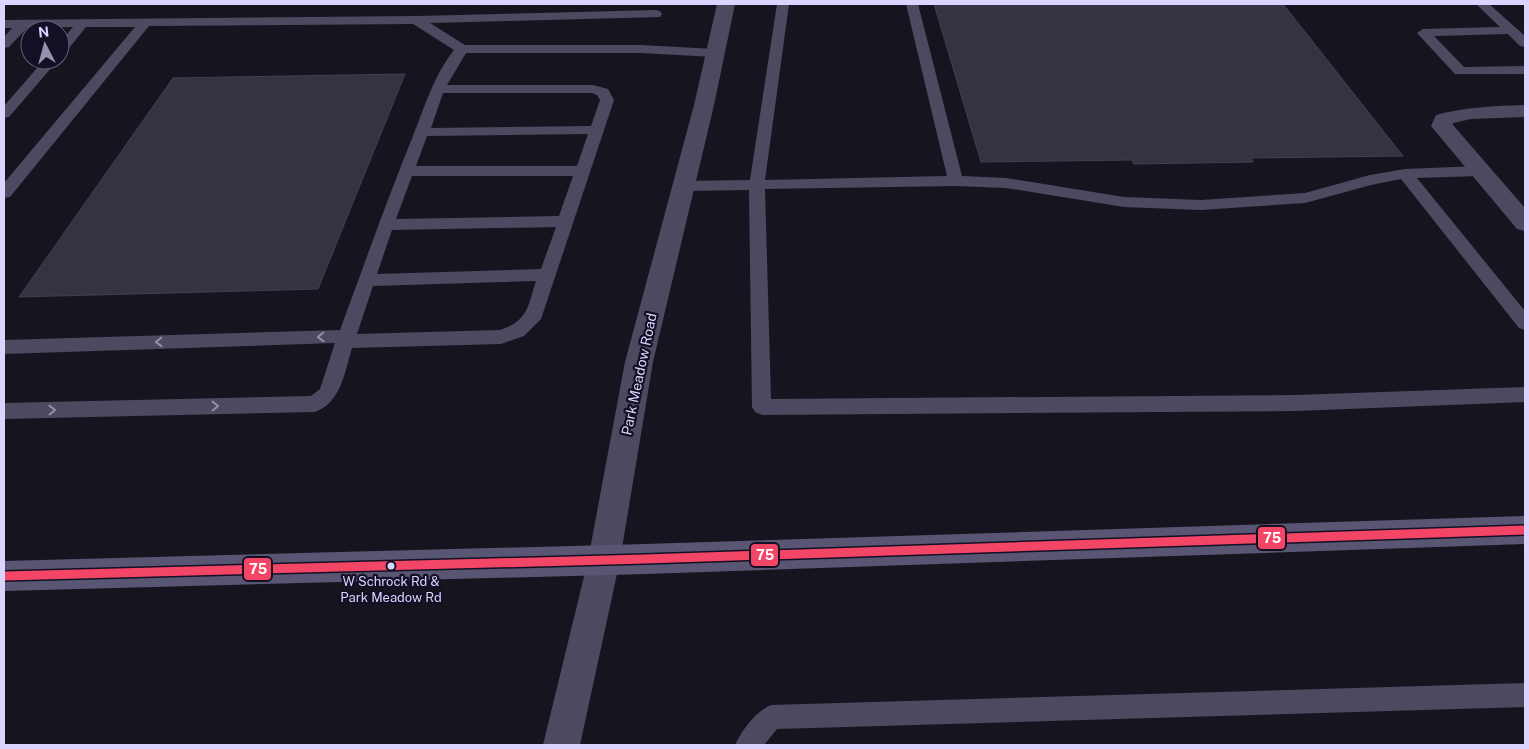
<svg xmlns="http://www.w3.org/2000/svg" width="1529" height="749" font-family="'Public Sans',sans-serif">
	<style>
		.building { fill: #353242; stroke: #433f53 }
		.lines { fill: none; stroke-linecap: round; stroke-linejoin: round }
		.lane { fill: #4c4a60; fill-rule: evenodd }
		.street { fill: #4c4a60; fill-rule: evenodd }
		.secondary { fill: #585672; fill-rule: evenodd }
		.bus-1-casing { stroke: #140f24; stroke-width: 12 }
		.bus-1 { stroke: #f34667; stroke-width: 9 }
		.oneway { stroke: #938faf }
		.bus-dot { fill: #dad4fe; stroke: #140f24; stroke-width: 2 }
		.labels { text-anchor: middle; stroke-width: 4.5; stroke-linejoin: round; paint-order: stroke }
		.bus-label { font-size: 13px; fill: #dad4fe; stroke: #140f24 }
		.street-label { font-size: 14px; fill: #dad4fe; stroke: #140f24 }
		.line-badge { stroke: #140f24; stroke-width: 2 }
		.badge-label { font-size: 14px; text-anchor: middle; font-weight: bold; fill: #fff }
	</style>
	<rect width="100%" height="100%" fill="#17141f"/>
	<path class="building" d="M934,4H1283L1403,156L1251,158L1253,162L1134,164L1132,160L981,162Z
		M405,74L318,289L19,297L173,78Z"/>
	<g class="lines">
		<path class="lane" d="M777,4H789L765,180L947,176L906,4H918L962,176L1006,178L1124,197L1201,200L1305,193L1370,175L1405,169L1479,166L1484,168L1487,171L1484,174L1479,176L1417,178L1525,311V330L1519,328L1401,179L1371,185L1305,203L1201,210L1124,207L1006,188L956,186L765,189L771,399L1296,395L1525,387V402L1296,411L762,415L755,412L752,407L749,190L683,191L678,189L675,186L678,183L683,181L750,180Z
			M1476,4H1489L1525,36V47L1520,46L1508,34L1434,36L1464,67L1525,66V74H1455L1417,33L1423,29L1500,27Z
			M656,10L660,11L662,14L660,17L430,23L465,45H640L715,49L722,53L715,57L640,53H466L447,85H593L608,89L614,100L541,319L524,336L501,344L352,348C345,371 341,403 315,412L4,419V403L311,396L320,389L335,343L4,354V340L340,330C364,265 387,200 413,136C425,106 434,75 454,50L413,24L149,26L10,197L4,198V183L135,27H86L65,53L60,54V42L73,27L27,28L9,47L4,48V37L12,28H4V20L416,16ZM443,93H592L597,95L600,100L591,126L431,128ZM588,134L577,166H416L427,136ZM412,176H573L559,216L396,219ZM556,227L541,269L377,274L392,230ZM536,281C528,306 528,321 500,330L357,334L373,286Z
			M44,60H58L9,117L4,118V106Z
			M1525,683V707L777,729L764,745H735C742,730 756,711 771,705Z"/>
		<path class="street" d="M717,4H735L714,105L653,362L620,560L580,745H543L588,560L625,362L694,105Z
			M1525,105V117L1471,119L1453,123V125L1525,208V231L1517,229L1431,126L1436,115C1466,107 1494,106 1525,105Z"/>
		<path class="secondary" d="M1525,516V544L645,574L4,591V561L645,544Z"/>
		<g class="bus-1-casing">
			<path id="bus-1" d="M4,576L645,559L1525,530"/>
		</g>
		<use href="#bus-1" class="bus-1"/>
	</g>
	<defs><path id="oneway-chevron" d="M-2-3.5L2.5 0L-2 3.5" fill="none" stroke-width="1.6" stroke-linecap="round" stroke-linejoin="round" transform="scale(1.25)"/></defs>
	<g class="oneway">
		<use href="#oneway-chevron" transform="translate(321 337) rotate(178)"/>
		<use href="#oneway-chevron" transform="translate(159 342) rotate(178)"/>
		<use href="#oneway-chevron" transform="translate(215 406) rotate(-1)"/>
		<use href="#oneway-chevron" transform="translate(52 410) rotate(-1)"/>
	</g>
	<circle class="bus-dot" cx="391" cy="566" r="4.5"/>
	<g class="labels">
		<g class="bus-label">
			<text x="391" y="586">W Schrock Rd &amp;<tspan x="391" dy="16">Park Meadow Rd</tspan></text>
		</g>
		<g class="street-label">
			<text transform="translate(639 374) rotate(-78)" y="5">Park Meadow Road</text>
		</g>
	</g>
	<g class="line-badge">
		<rect x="1257" y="526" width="29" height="24" rx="5" fill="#f34667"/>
		<rect x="750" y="543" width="29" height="24" rx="5" fill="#f34667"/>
		<rect x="243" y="557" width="29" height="24" rx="5" fill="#f34667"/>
	</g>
	<g class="badge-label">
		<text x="1272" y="543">75</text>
		<text x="765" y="560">75</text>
		<text x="258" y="574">75</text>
	</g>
	<rect width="1529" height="749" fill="none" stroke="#dad4fe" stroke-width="10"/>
	<g transform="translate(45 45) rotate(354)"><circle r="24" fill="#140f24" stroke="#635e7b"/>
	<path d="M0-4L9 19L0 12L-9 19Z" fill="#9691b0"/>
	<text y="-8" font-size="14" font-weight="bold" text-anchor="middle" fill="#dad4fe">N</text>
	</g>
</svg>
